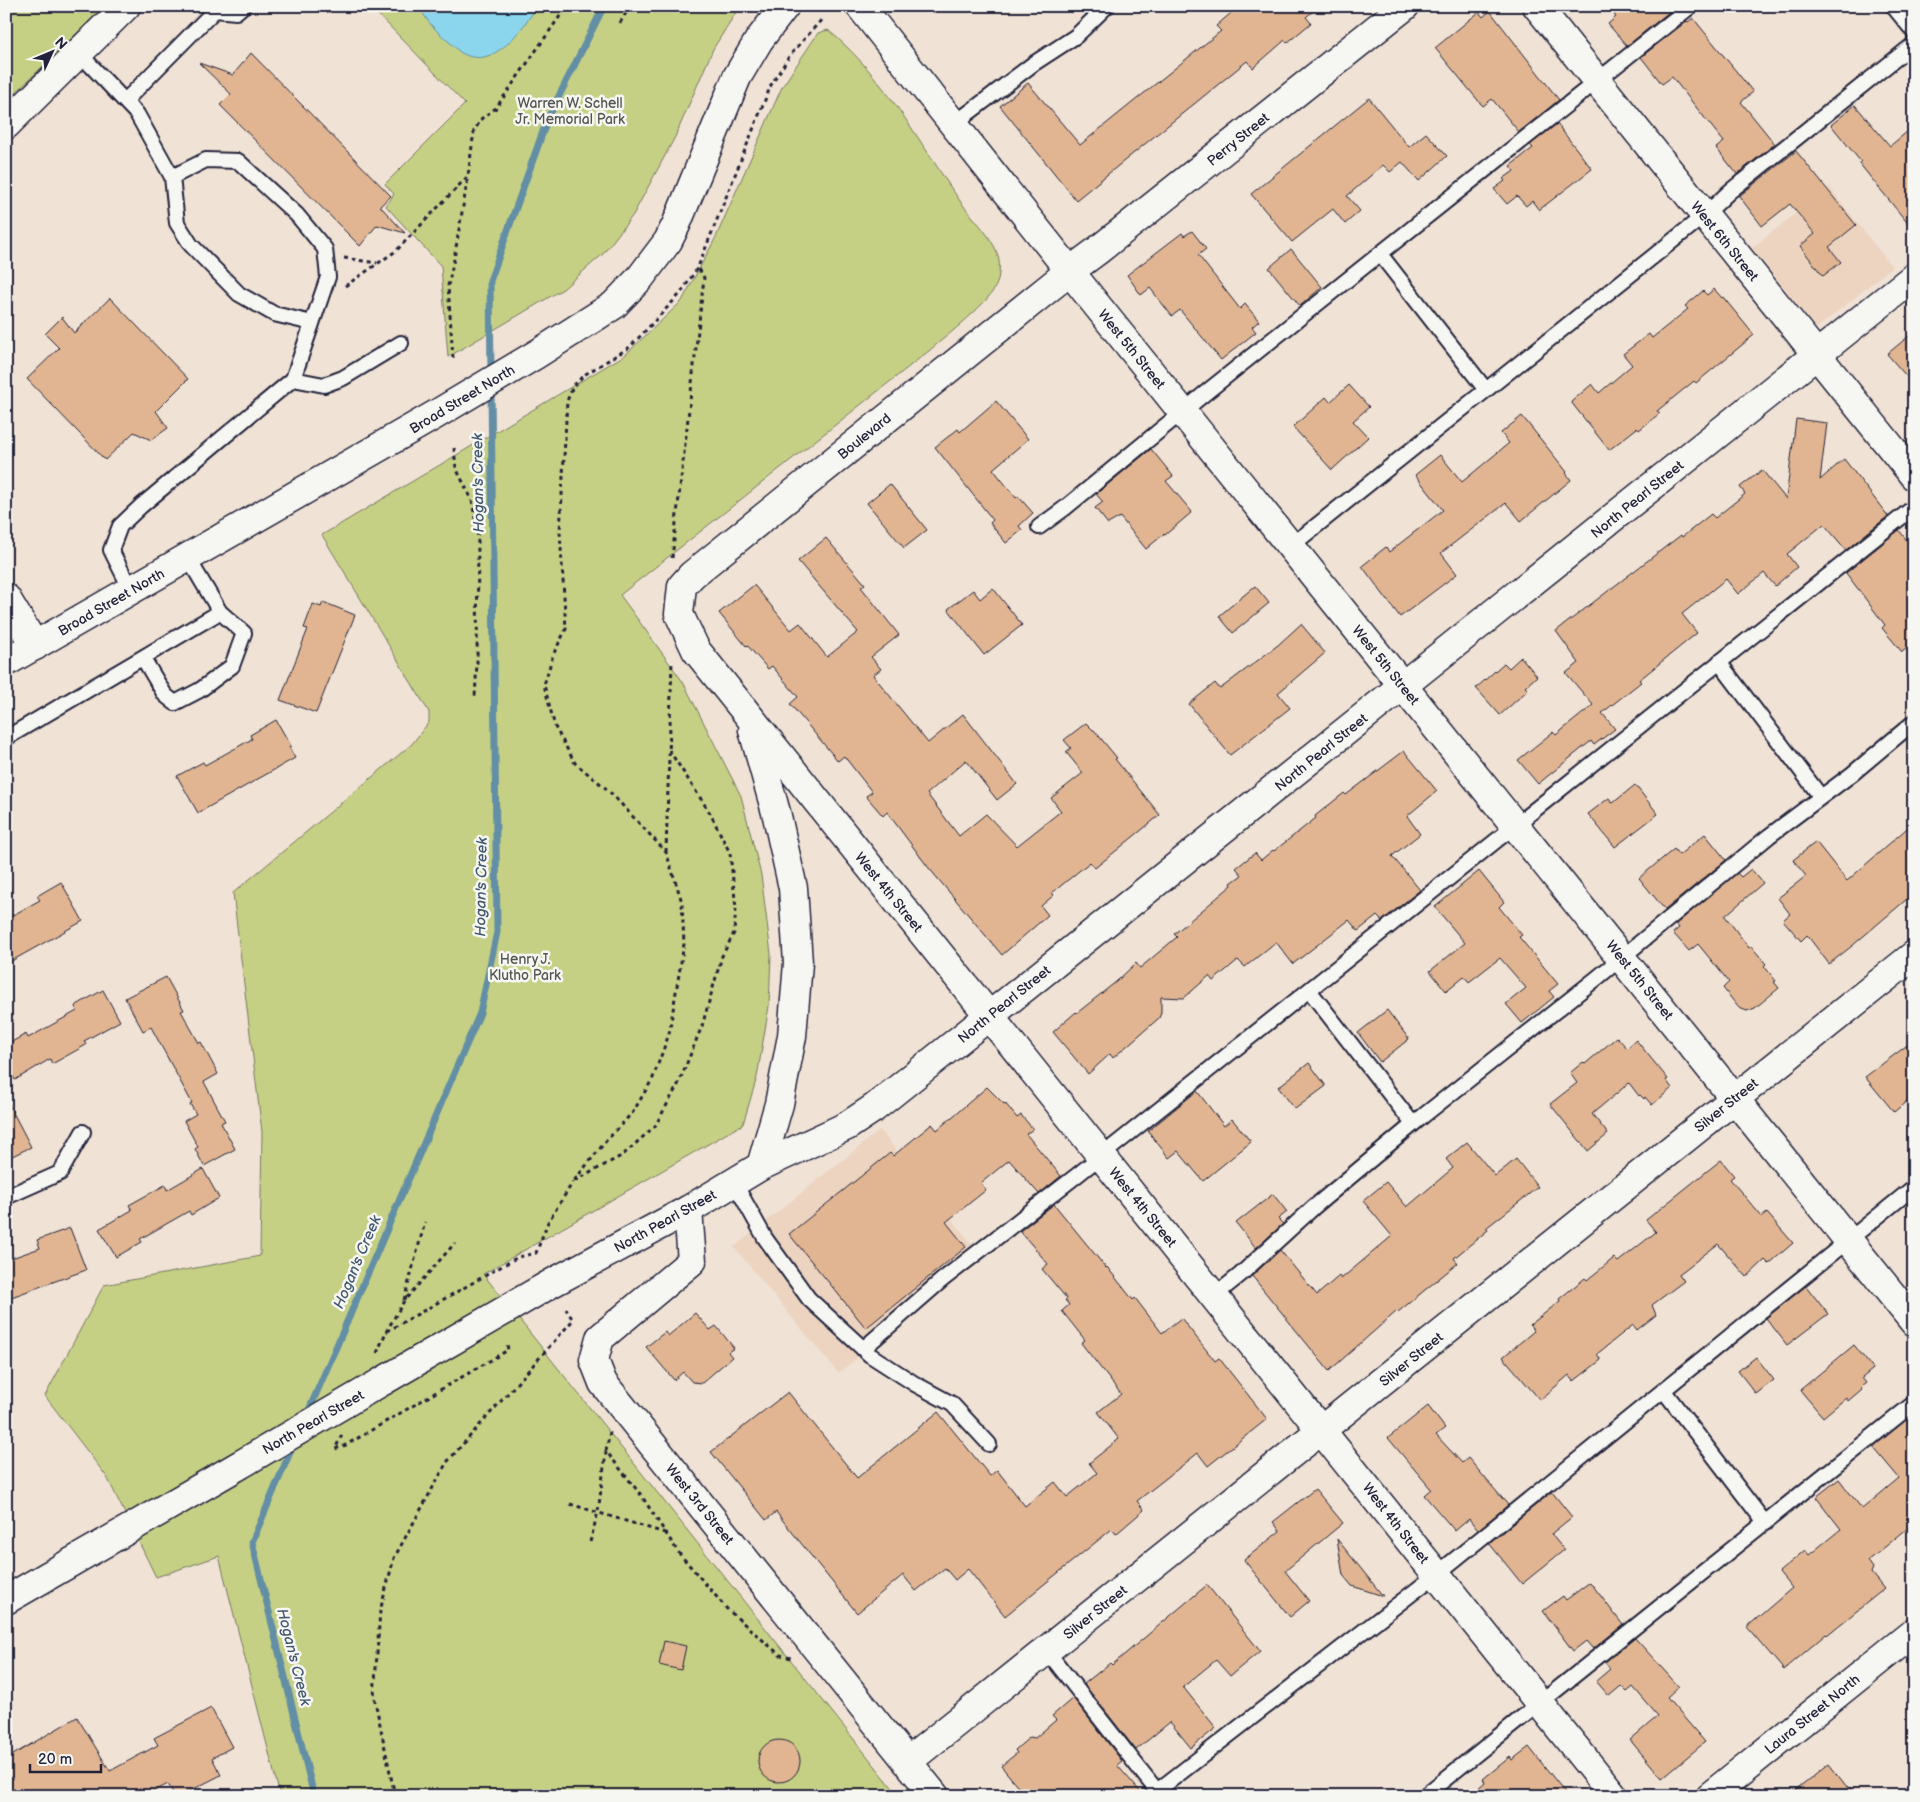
<svg xmlns="http://www.w3.org/2000/svg" width="1920" height="1802" font-family="'Balsamiq Sans',sans-serif">
	<style>
		.built { fill: #ecd4c1 }
		.green { fill: #c6d084; stroke: #747960 }
		.water { fill: #8cd6ed; stroke: #628ea6 }
		.lines { fill: none; stroke-linecap: round; stroke-linejoin: round }
		.stream { stroke: #628ea6; stroke-width: 7 }
		.building { fill: #e1b591; stroke: #22223b }
		.lane-casing { stroke: #22223b; stroke-width: 18 }
		.street-casing { stroke: #22223b; stroke-width: 31 }
		.secondary-casing { stroke: #22223b; stroke-width: 31 }
		.path { stroke: #22223b; stroke-width: 3; stroke-dasharray: 4 4; stroke-linecap: butt }
		.lane { stroke: #f6f6f2; stroke-width: 14 }
		.street { stroke: #f6f6f2; stroke-width: 28 }
		.secondary { stroke: #f6f6f2; stroke-width: 28 }
		.secondary-bridge-casing { stroke: #22223b; stroke-width: 31; stroke-linecap: butt }
		.secondary-bridge { stroke: #f6f6f2; stroke-width: 28 }
		.labels { text-anchor: middle; stroke-width: 5; stroke-linejoin: round; paint-order: stroke }
		.park-label { font-size: 14px; fill: #535651; stroke: #f6f6f2 }
		.street-label { font-size: 14px; fill: #22223b; stroke: #f6f6f2 }
		.water-label { font-size: 15px; font-style: italic; fill: #425870; stroke: #f6f6f2 }
	</style>
	<rect width="100%" height="100%" fill="#f0e2d5"/>
	<filter id="ink" filterUnits="userSpaceOnUse"><feTurbulence type="fractalNoise" baseFrequency=".02" numOctaves="2"/><feDisplacementMap in="SourceGraphic" scale="10" xChannelSelector="R" yChannelSelector="G"/><feConvolveMatrix kernelMatrix="1 2 1 2 8 2 1 2 1" color-interpolation-filters="sRGB"/></filter>
	<g filter="url(#ink)">
		<path class="built" d="M1829,187L1892,267L1816,329L1752,248Z
			M880,1130L984,1259L838,1373L734,1247Z"/>
		<path class="green" d="M6,6H105L6,102Z
			M370,6H740L713,49L675,137L633,215L603,254L563,289L448,357L441,266L386,206L394,194L385,184L465,104Z
			M828,30C884,76 919,142 960,201C972,218 996,239 999,261C1000,266 999,278 997,283C992,301 945,337 930,350L620,595L683,682L741,796L761,875L771,954L769,1006L757,1077L743,1124L483,1274L899,1796H280L219,1556L156,1577L107,1477L45,1396L104,1285L260,1256L262,1132L233,893L412,744L429,722V712L322,535L625,355L682,301L716,237L782,87L818,33Z"/>
		<path class="water" d="M419,6H538C521,29 494,73 460,52C456,49 452,44 448,41C434,29 428,23 419,6Z"/>
		<g class="lines">
			<path class="stream" d="M491,375L490,281L547,120L604,6
				M306,1417L480,1013L497,932L491,388
				M294,1443L252,1542L314,1796"/>
		</g>
		<path class="building" d="M1239,6H1319L1306,17L1311,23L1287,43L1285,40L1253,68L1247,61L1076,200L1000,106L1028,83L1080,145L1221,31L1216,26Z
			M1625,6H1675V7L1627,46L1608,24L1616,17L1614,15Z
			M1490,11L1559,100L1519,132L1492,99L1483,106L1481,104L1435,48L1479,12L1483,17Z
			M1693,18L1753,92L1741,102L1775,144L1737,174L1716,148L1724,142L1672,77L1662,84L1641,57L1687,21L1688,22Z
			M251,53L391,196L380,206L405,233L377,225L360,246L220,105L231,94L199,63L233,75Z
			M1369,98L1409,147L1426,133L1447,156L1419,181L1402,162L1390,172L1383,165L1347,196L1360,211L1345,224L1333,209L1292,242L1251,194Z
			M1855,105L1890,146L1914,126V231L1859,163L1861,162L1831,125Z
			M1557,124L1592,169L1539,210L1532,201L1526,206L1517,196L1507,204L1494,189L1505,181L1503,179L1514,171L1510,166L1533,148L1530,145Z
			M1796,151L1856,225L1829,247L1841,262L1823,276L1800,246L1815,234L1790,204L1762,226L1739,196Z
			M1192,231L1206,249L1198,255L1240,309L1245,304L1259,321L1252,327L1256,332L1221,360L1180,310L1172,316L1150,288L1141,295L1127,275L1182,233L1184,236Z
			M1291,249L1322,287L1300,306L1269,268Z
			M1714,289L1722,298L1723,297L1754,335L1696,383L1694,381L1657,411L1660,413L1639,430L1637,428L1609,450L1571,402L1592,384L1599,393L1632,365L1623,354L1649,334L1652,338L1688,309L1685,306L1703,291L1707,295Z
			M110,298L188,379L156,411L168,428L151,440L134,432L105,460L27,379L59,348L45,334L62,317L74,333Z
			M1914,332V385L1887,354Z
			M1349,385L1369,407L1353,421L1368,437L1332,470L1293,427L1326,397L1330,402Z
			M996,401L1028,439L993,469L1016,498L1018,496L1033,513L1019,526L1022,530L1006,543L990,523L993,520L935,447L958,429L960,432Z
			M1522,416L1567,472L1566,473L1571,480L1521,521L1506,503L1441,553L1457,574L1400,617L1362,566L1386,547L1389,552L1443,510L1415,475L1440,455L1462,482L1509,443L1501,433Z
			M1796,419L1827,423L1820,480L1844,459L1888,516L1846,550L1824,524L1787,554L1797,567L1775,586L1764,573L1738,594L1726,579L1682,614L1697,633L1639,680L1641,682L1602,713L1615,729L1594,745L1591,741L1538,784L1518,760L1553,732L1556,735L1593,705L1566,673L1579,663L1556,631L1681,535L1682,537L1711,514L1715,518L1745,494L1740,487L1762,470L1786,499Z
			M1151,449L1173,476L1166,481L1192,512L1165,535L1164,534L1146,549L1120,517L1108,524L1095,508L1103,502L1096,494Z
			M890,484L927,530L904,548L867,503Z
			M1899,530L1914,550V643L1902,652L1882,628L1885,625L1846,573Z
			M826,538L865,584L861,587L899,635L871,657L881,669L873,675L928,743L963,714L1017,784L997,800L966,760L927,794L959,836L986,814L1017,846L1061,811L1051,798L1083,773L1066,752L1071,748L1064,740L1086,723L1093,730H1094L1117,758L1115,759L1160,815L1095,868L1090,862L1052,893L1054,895L1041,906L1048,915L1002,955L928,867L887,812L883,816L866,796L872,792L844,756L838,761L790,704L798,697L772,666L768,669L747,645L746,646L719,613L754,585L791,630L800,623L827,657L858,632L798,561Z
			M1255,586L1269,603L1233,633L1219,616Z
			M993,588L1022,625L984,655L948,609L973,590L980,599Z
			M323,602L355,615L316,713L280,700L308,629L304,628L313,604L321,607Z
			M1301,624L1325,653L1278,693L1290,708L1230,755L1189,704L1215,683L1220,689L1278,645Z
			M1521,657L1537,676L1525,687L1528,690L1500,715L1476,688L1504,663L1509,668Z
			M276,720L291,746L289,747L295,758L198,813L177,776L203,762L205,765L252,739L250,735Z
			M1404,751L1437,791L1407,816L1420,834L1392,856L1420,890L1382,921L1377,916L1358,931L1349,920L1293,964L1276,942L1245,967L1238,960L1213,981L1209,976L1184,998L1161,997V1013L1159,1018L1113,1058L1110,1054L1088,1074L1053,1032L1076,1012L1077,1013L1117,981L1136,963L1140,968L1177,937L1174,934L1232,885L1231,883L1242,875L1236,868L1255,853L1261,860L1273,850L1274,851L1316,818L1315,816L1344,793L1346,795Z
			M1635,785L1658,814L1615,847L1588,814L1609,798L1613,803Z
			M1914,822V893L1852,946L1829,964L1807,935L1801,941L1783,920L1790,914L1778,898L1806,876L1793,860L1816,842L1847,881Z
			M1705,834L1726,860L1665,910L1639,878L1674,849L1679,855Z
			M1751,869L1763,883L1725,916L1749,948L1751,946L1766,964L1764,966L1776,981L1774,982L1779,988L1755,1008L1747,1011L1739,1008L1723,988L1729,982L1698,944L1689,951L1673,933L1679,928L1676,924L1737,873L1741,877Z
			M1479,871L1504,902L1499,907L1522,935L1519,937L1558,984L1549,991L1554,997L1522,1023L1506,1004L1526,988L1500,958L1469,982L1464,976L1446,991L1430,971L1465,943L1435,907Z
			M61,882L83,921L6,964V919L40,900L37,896Z
			M166,977L184,1010L181,1011L199,1043L201,1042L218,1074L204,1082L225,1121L221,1123L235,1149L204,1166L195,1149L198,1147L184,1121L196,1114L190,1104L192,1103L151,1027L143,1031L125,998Z
			M103,990L120,1021L84,1041L86,1045L52,1064L50,1059L15,1080L6,1065V1045L26,1034L28,1038L77,1011L75,1006Z
			M1387,1010L1409,1039L1380,1062L1358,1033Z
			M1617,1037L1627,1048L1636,1040L1668,1079L1666,1080L1672,1088L1652,1105L1645,1097L1644,1099L1640,1095L1639,1096L1629,1083L1592,1114L1608,1134L1588,1151L1550,1104L1577,1083L1570,1073L1583,1062L1585,1064Z
			M1914,1040V1095L1894,1112L1865,1077Z
			M1309,1063L1326,1086L1295,1109L1278,1087Z
			M987,1087L1004,1104L1005,1103L1017,1118L1021,1115L1033,1129L1026,1134L1061,1176L1039,1194L1009,1160L981,1183L986,1190L946,1222L966,1247L866,1328L789,1234L890,1153L893,1156L932,1124L937,1130Z
			M1197,1091L1224,1126L1232,1119L1251,1142L1203,1181L1178,1151L1169,1158L1148,1131Z
			M6,1099L31,1147L6,1159Z
			M1467,1142L1495,1176L1516,1159L1538,1187L1486,1228L1488,1230L1454,1258L1458,1263L1398,1312L1397,1311L1329,1371L1252,1276L1280,1250L1317,1295L1339,1276L1341,1279L1392,1236L1363,1201L1386,1182L1407,1207L1453,1168L1446,1159Z
			M1721,1160L1734,1176L1730,1179L1762,1217L1767,1213L1793,1243L1769,1264L1765,1260L1747,1277L1718,1244L1679,1274L1684,1281L1652,1305L1656,1315L1637,1330L1633,1325L1597,1354L1601,1360L1574,1381L1569,1375L1540,1400L1503,1357L1534,1331L1530,1325L1560,1301L1559,1299L1585,1278L1587,1280L1614,1258L1618,1262L1656,1232L1646,1220Z
			M203,1169L219,1198L191,1215L189,1211L140,1239L142,1242L116,1257L99,1229L132,1210L129,1205L165,1185L167,1190Z
			M1273,1194L1287,1212L1278,1219L1283,1224L1256,1248L1236,1223Z
			M1054,1204L1106,1268L1107,1267L1133,1300L1135,1298L1162,1333L1181,1318L1215,1361L1219,1358L1267,1419L1208,1466L1198,1453L1137,1501L1144,1510L1116,1534L1112,1529L1005,1616L968,1569L955,1580L945,1568L916,1591L903,1575L857,1613L776,1512L766,1520L711,1452L788,1392L857,1478L938,1412L990,1476L997,1470L1025,1506L1055,1482L1067,1497L1097,1473L1089,1463L1119,1439L1098,1412L1121,1394L1081,1343L1085,1340L1062,1311L1069,1305L1065,1300L1067,1299L1042,1269L1048,1264L1020,1231Z
			M70,1228L86,1270L6,1299V1260L40,1248L37,1240Z
			M1806,1286L1828,1314L1787,1345L1766,1318Z
			M695,1313L710,1330L716,1326L734,1348L728,1352L732,1357L702,1383L692,1382L683,1372L674,1380L646,1347L665,1332L668,1336Z
			M1854,1345L1873,1369L1862,1378L1866,1383L1861,1387L1862,1389L1848,1401L1846,1398L1823,1417L1800,1390Z
			M1756,1357L1774,1380L1756,1394L1738,1371Z
			M1428,1406L1445,1428L1436,1435L1462,1463L1468,1458L1508,1505L1478,1530L1469,1519L1455,1531L1424,1495L1431,1489L1388,1438Z
			M1906,1420L1914,1429V1523L1868,1561L1873,1568L1871,1573L1884,1589L1827,1635L1826,1634L1784,1670L1747,1627L1792,1588L1779,1572L1805,1550L1809,1555L1841,1529L1816,1497L1839,1479L1862,1509L1899,1478L1873,1447Z
			M1315,1489L1343,1523L1285,1571L1309,1601L1290,1617L1244,1560L1280,1531L1273,1522Z
			M1552,1492L1572,1517L1551,1534L1564,1550L1522,1584L1489,1543Z
			M1337,1539L1383,1596L1352,1586L1343,1575Z
			M1590,1582L1623,1625L1593,1649L1586,1641L1573,1651L1543,1611L1563,1596L1566,1600Z
			M1207,1585L1260,1651L1230,1676L1216,1660L1183,1687L1216,1728L1191,1748L1170,1722L1136,1750L1084,1684L1110,1663L1112,1665Z
			M1635,1638L1679,1687L1667,1698L1705,1742L1662,1778L1630,1740L1658,1716L1633,1687L1627,1692L1621,1686L1609,1696L1596,1681L1610,1669L1605,1662Z
			M664,1641L686,1646L681,1670L659,1665Z
			M1073,1698L1122,1761L1117,1765L1144,1796H1026L1001,1766L1017,1753L1015,1750L1030,1737L1035,1738L1056,1720L1052,1716Z
			M211,1708L232,1747L212,1758L221,1775L180,1796H175L168,1784L145,1796H6V1759L77,1717L110,1771L158,1745L154,1738Z
			M758 1761a21 21 0 1 1 42 0a21 21 0 1 1-42 0Z
			M1529,1747L1568,1796H1469L1485,1782L1483,1779L1510,1757L1512,1760Z
			M1829,1764L1854,1796H1789Z"/>
		<g class="lines">
			<g class="lane-casing">
				<path id="lane" d="M1893,6L1914,32
					M79,53L137,114L172,177L177,223L191,245L239,294L274,314L312,323
					M125,101L215,10L236,12L243,6
					M954,124L1033,64L1076,36L1107,6
					M1380,254L1486,390
					M293,379L324,385L343,378L401,343
					M1039,527L1065,508L1209,390L1691,6
					M1291,546L1705,215L1729,192L1914,44
					M131,590L111,550L120,526L141,506L293,379L328,277L325,249L297,215L238,161L206,160L172,177
					M143,658L165,695L175,703L200,690L232,666L244,633L220,612
					M1719,662L1821,797
					M6,738L220,612L188,558
					M1309,990L1413,1124
					M734,1182L765,1238L809,1299L870,1355L915,1384L952,1404L989,1444
					M6,1197L60,1173L83,1132
					M1214,1296L1240,1275L1314,1207L1423,1116L1597,978L1769,836L1852,774L1914,722
					M863,1349L942,1280L1076,1176L1914,507
					M1664,1391L1765,1523
					M1047,1651L1157,1791L1437,1574L1914,1187
					M1424,1796L1914,1403"/>
			</g>
			<g class="street-casing">
				<path id="street" d="M860,6L1091,298L1914,1322
					M1405,6L1097,251L1070,271L692,575L682,586L679,614L696,650C1002,1032 1308,1414 1614,1796
					M1537,6L1914,476
					M6,598L35,646
					M753,730L777,816L793,888L798,963L792,1036L779,1104L761,1166
					M688,1210L692,1261L600,1338L594,1360L603,1383L935,1796
					M907,1762L1914,955
					M1710,1796L1914,1632"/>
			</g>
			<g class="secondary-casing">
				<path id="secondary" d="M6,125L126,6
					M6,662L435,415L537,354L614,305L640,278L668,241L676,225L737,77L759,40L785,6
					M383,1381L552,1283L688,1210L761,1166L847,1126L874,1108L1914,277
					M6,1600L238,1466"/>
			</g>
			<path class="path" d="M620,23L630,6
				M344,258L377,263
				M345,286L396,251L468,176L474,131L482,118L496,108L567,6
				M453,358L448,286L454,259L468,177
				M454,448L456,468L472,500L478,537L477,663L475,697
				M672,558L704,278L698,267
				M669,750L710,813L730,853L736,908L734,933L722,956L702,1026L678,1085L655,1126L623,1155L573,1182L606,1141L633,1112L653,1078L669,1034L684,944L682,902L666,852L608,790L575,763L555,727L544,685L553,655L566,629L560,532L567,401L573,386L584,375L630,347L681,293L698,267L771,85L790,55L823,18
				M666,852L672,661
				M404,1300L425,1222
				M386,1332L404,1301L455,1243
				M377,1353L386,1332L518,1257L536,1253L548,1222L573,1182
				M610,1432L606,1451L641,1495L678,1552L727,1609L780,1655L791,1658
				M342,1435L335,1449L346,1445L508,1350L507,1344
				M570,1504L665,1533
				M590,1542L598,1512L606,1452
				M395,1796L374,1696L380,1611L394,1558L447,1462L573,1320L566,1309"/>
			<use href="#lane" class="lane"/>
			<use href="#street" class="street"/>
			<use href="#secondary" class="secondary"/>
			<g class="secondary-bridge-casing">
				<path id="secondary-bridge" d="M238,1466L383,1381"/>
			</g>
			<use href="#secondary-bridge" class="secondary-bridge"/>
		</g>
	</g>
	<g class="labels">
		<g class="park-label">
			<text x="570" y="108">Warren W. Schell<tspan x="570" dy="16">Jr. Memorial Park</tspan></text>
			<text x="525" y="964">Henry J.<tspan x="525" dy="16">Klutho Park</tspan></text>
		</g>
		<g class="street-label">
			<text transform="translate(1238 139) rotate(-39)" y="5">Perry Street</text>
			<text transform="translate(1725 241) rotate(51)" y="5">West 6th Street</text>
			<text transform="translate(1132 349) rotate(51)" y="5">West 5th Street</text>
			<text transform="translate(462 399) rotate(-31)" y="5">Broad Street North</text>
			<text transform="translate(864 436) rotate(-39)" y="5">Boulevard</text>
			<text transform="translate(1637 499) rotate(-39)" y="5">North Pearl Street</text>
			<text transform="translate(111 602) rotate(-30)" y="5">Broad Street North</text>
			<text transform="translate(1386 665) rotate(51)" y="5">West 5th Street</text>
			<text transform="translate(1321 752) rotate(-39)" y="5">North Pearl Street</text>
			<text transform="translate(889 892) rotate(51)" y="5">West 4th Street</text>
			<text transform="translate(1640 980) rotate(51)" y="5">West 5th Street</text>
			<text transform="translate(1004 1004) rotate(-39)" y="5">North Pearl Street</text>
			<text transform="translate(1726 1105) rotate(-39)" y="5">Silver Street</text>
			<text transform="translate(1143 1207) rotate(51)" y="5">West 4th Street</text>
			<text transform="translate(665 1221) rotate(-29)" y="5">North Pearl Street</text>
			<text transform="translate(1411 1359) rotate(-39)" y="5">Silver Street</text>
			<text transform="translate(313 1422) rotate(-30)" y="5">North Pearl Street</text>
			<text transform="translate(700 1504) rotate(51)" y="5">West 3rd Street</text>
			<text transform="translate(1396 1523) rotate(52)" y="5">West 4th Street</text>
			<text transform="translate(1095 1612) rotate(-39)" y="5">Silver Street</text>
			<text transform="translate(1812 1714) rotate(-39)" y="5">Laura Street North</text>
		</g>
		<g class="water-label">
			<text transform="translate(478 483) rotate(-91)" y="5">Hogan's Creek</text>
			<text transform="translate(481 887) rotate(-89)" y="5">Hogan's Creek</text>
			<text transform="translate(357 1262) rotate(-67)" y="5">Hogan's Creek</text>
			<text transform="translate(294 1657) rotate(76)" y="5">Hogan's Creek</text>
		</g>
	</g>
	<rect width="1920" height="1802" fill="none" stroke="#f6f6f2" stroke-width="25"/>
	<rect x="12" y="12" width="1895" height="1777" fill="none" stroke="#22223b" stroke-width="2" filter="url(#ink)"/>
	<g transform="translate(52 52) rotate(46)" stroke="#f6f6f2" stroke-width="4" paint-order="stroke">
	<path d="M0-4L9 19L0 12L-9 19Z" fill="#22223b"/>
	<text y="-8" font-size="14" font-weight="bold" text-anchor="middle" fill="#22223b">N</text>
	</g>
	<path d="M30 1764v8h71v-8" fill="none" stroke="#22223b" stroke-width="2.5"/>
	<text x="38" y="1764" font-size="15" fill="#22223b" stroke="#f6f6f2" stroke-width="4" paint-order="stroke">20 m</text>
</svg>
